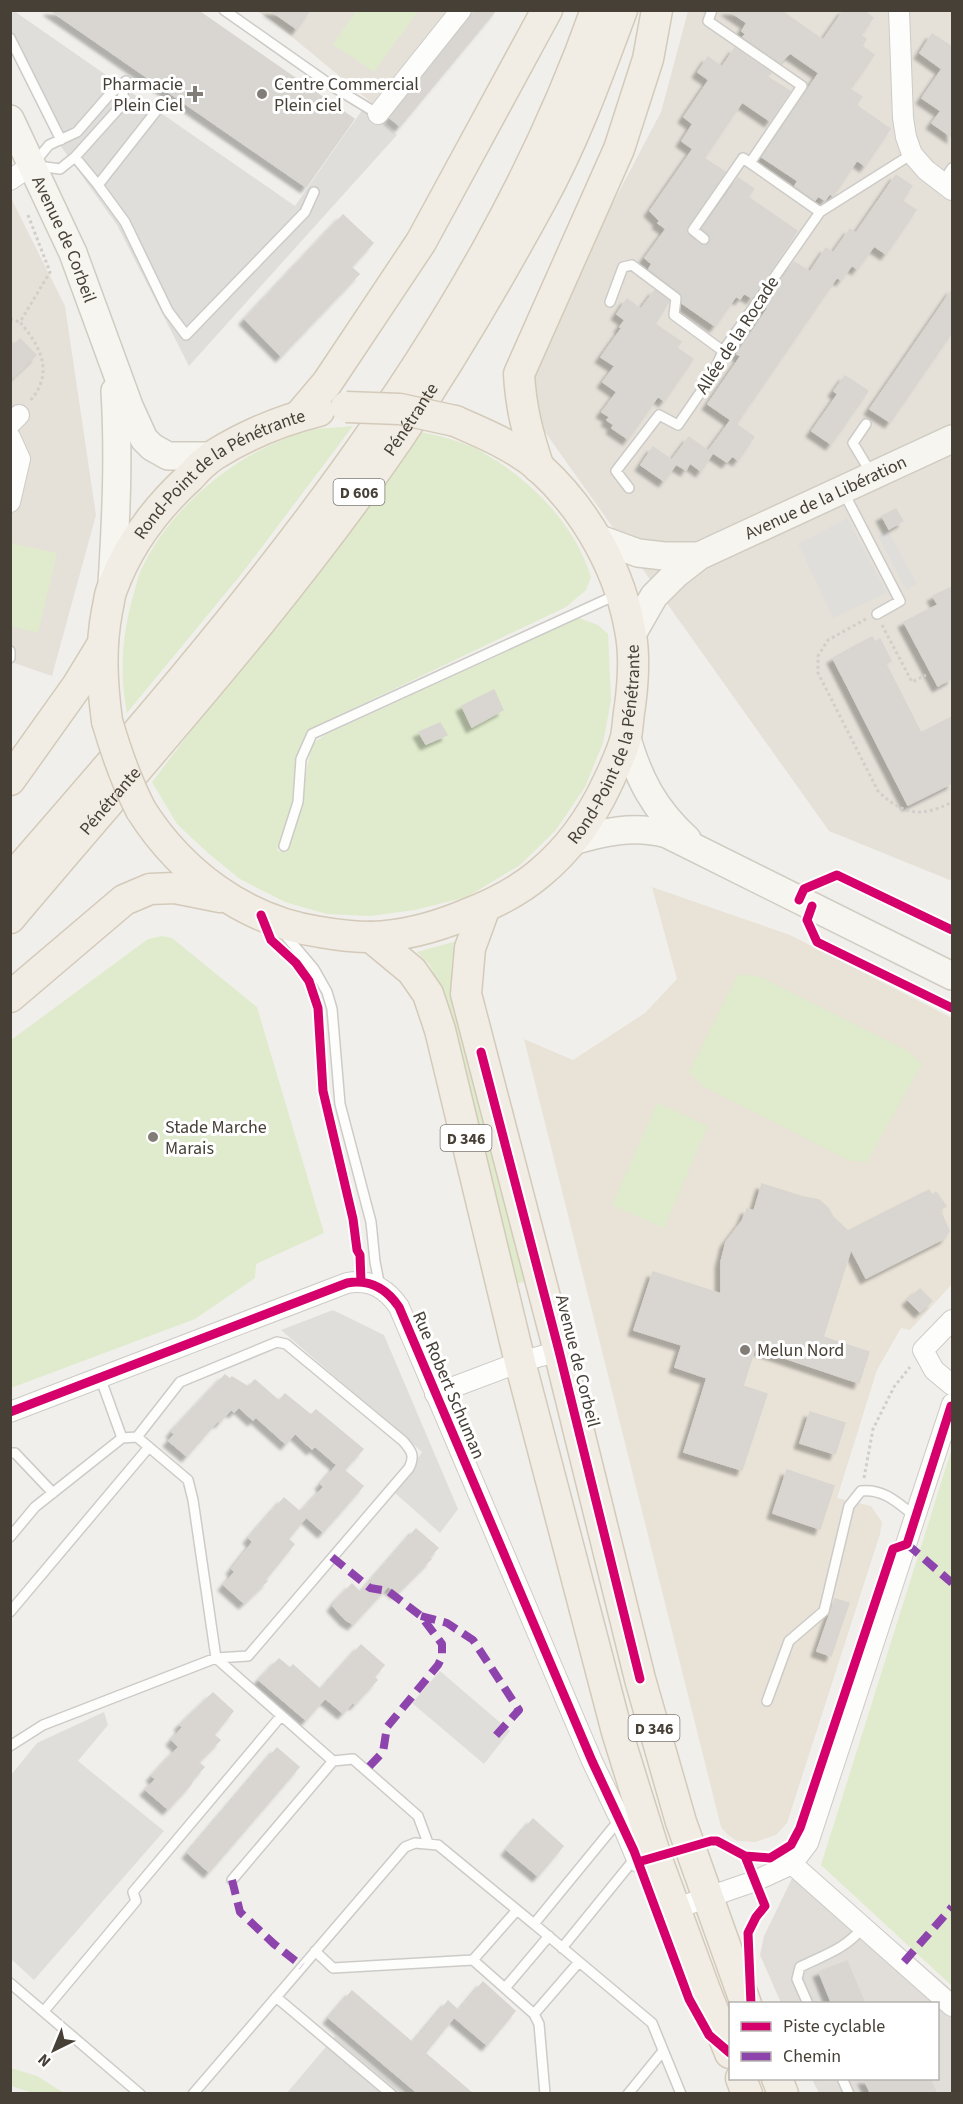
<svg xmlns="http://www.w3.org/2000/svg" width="963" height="2104" font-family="'Source Sans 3',sans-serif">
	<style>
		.residential { fill: #e5e1d9 }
		.industrial { fill: #e1ded9 }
		.education { fill: #e8e2d7 }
		.green { fill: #dfebcc }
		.parking { fill: #e0dedb }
		.building { fill: #d9d6d2; stroke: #d9d6d1; stroke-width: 1.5; filter: url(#shadow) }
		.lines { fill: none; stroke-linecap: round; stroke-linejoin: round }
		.lane-casing { stroke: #cdcbc7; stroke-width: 12 }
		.street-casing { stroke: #cdcbc7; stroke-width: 22 }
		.secondary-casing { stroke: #d0ccc2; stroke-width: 30 }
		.primary-casing { stroke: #d3cab9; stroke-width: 33 }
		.path { stroke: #d1cfca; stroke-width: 3; stroke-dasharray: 3 3; stroke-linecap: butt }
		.lane { stroke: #fdfdfc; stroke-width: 9 }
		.street { stroke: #fdfdfc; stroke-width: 20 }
		.secondary { stroke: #f7f5ef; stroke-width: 27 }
		.primary { stroke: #f1ece4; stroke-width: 30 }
		.primary-bridge-casing { stroke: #d3cab9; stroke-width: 33; stroke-linecap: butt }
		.primary-bridge { stroke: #f1ece4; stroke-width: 30 }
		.quiet { stroke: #8e44ad; stroke-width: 8; stroke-dasharray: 15 8; stroke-linecap: butt }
		.cycleway-casing { stroke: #fff; stroke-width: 13 }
		.cycleway { stroke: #d6006c; stroke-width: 9 }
		.poi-dot { fill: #827d76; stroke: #fff; stroke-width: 2 }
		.labels { text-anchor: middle; stroke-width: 6; stroke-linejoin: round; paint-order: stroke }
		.shield { fill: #fff; stroke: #7e7973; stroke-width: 1.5 }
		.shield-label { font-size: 16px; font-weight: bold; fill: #474037 }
		.poi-label { font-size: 18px; fill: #474037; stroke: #fff; text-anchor: start }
		.street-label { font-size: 18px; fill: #474037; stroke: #fff }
	</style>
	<defs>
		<filter id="shadow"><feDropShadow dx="-5.5" dy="5.5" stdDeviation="1.5" flood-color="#0004"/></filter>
	</defs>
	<rect width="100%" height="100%" fill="#f1efeb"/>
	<path class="residential" d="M256,11H487L400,126L269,18Z
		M688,11H952V881L829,831L540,425L533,371L595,237L661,112Z
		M10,196L65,306L96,515L52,676L11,662Z"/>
	<path class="industrial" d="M801,1860L952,1990V2093H819L812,2079L938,2078V2004L781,2003L760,1955L764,1936Z"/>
	<path class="education" d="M652,887L790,935L952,1018V1284L910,1330L901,1328L877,1370L837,1498L871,1506L882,1522L880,1534L787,1823L776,1835L755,1842L737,1841L727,1834L721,1827L524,1039L573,1060L645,1013L677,979Z"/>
	<path class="green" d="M356,11H418L374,72L333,44Z
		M353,426L243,572L127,713C119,671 122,637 133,596C136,588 137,578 141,570C172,504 241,448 312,430C325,427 339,428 353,426Z
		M420,432C438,435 456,440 473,447C481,450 489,457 497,461C539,489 576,528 591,577L586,590L566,607L310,729L297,754L291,815L277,851L287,852L301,798L312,744L325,735L579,618L598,625L608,634L611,700L603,743L585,787L556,830L520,865L467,897L415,910L370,916L327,914L285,902L240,879L208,853L177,824L152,782Z
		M10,543L57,553L38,633L11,626Z
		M162,936L172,938L257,1007L324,1233L256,1264L255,1278L195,1319L11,1388V1040L148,939Z
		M457,941L459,944L452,972L454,994L529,1281L514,1284L445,996L429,964L417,952Z
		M738,974L761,977L908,1051L922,1064L867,1162L850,1161L703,1086L689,1072Z
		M657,1103L708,1126L664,1228L612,1205Z
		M952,1448V1986L821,1865Z
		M11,2068L37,2076L64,2093H33L11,2086Z"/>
	<path class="parking" d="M10,11H14L295,206L365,106L397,135L189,366L117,225L52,134L11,44Z
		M847,518L887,593L833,618L798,544Z
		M888,530L917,584L906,590L878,536Z
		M333,1310L384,1335L458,1509L440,1533L395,1493L422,1452L281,1330Z
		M440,1671L510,1731L484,1764L412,1703Z
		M104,1712L108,1725L78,1761L164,1831L34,1980L11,1959V1775L37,1743Z
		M335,2036L404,2093L286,2094Z"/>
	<path class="building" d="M50,10H197L354,119L306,187Z
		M270,10H310L297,29Z
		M476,10H496L400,126L390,118Z
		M728,10H780L823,40L844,10H863L873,18L861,35L866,39L862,46L874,55L850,89L862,97L856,105L890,129L865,166L857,160L833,196L830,193L825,200L818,196L815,200L795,186L798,181L762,157L819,73L790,53L780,63L743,37L746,34L742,31L747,23Z
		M932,34L952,47V137L932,123L941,111L922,98L942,69L920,53Z
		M735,48L771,73L767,77L790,91L770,121L742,102L704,158L725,172L687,226V232L700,245L709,244L710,236L702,229L738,178L754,189L748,197L797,231L752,298L744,293L740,299L736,296L715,326L682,303L680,293L649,269L652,264L645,258L666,229L658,223L660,221L650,211L693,149L682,141L693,124L684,117L709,80L698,72L708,57L722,67Z
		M896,175L912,186L902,201L916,210L886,254L874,246L857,269L852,265L841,280L837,277L736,424L754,437L738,460L732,456L727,462L709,450L731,420L708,404L741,356L737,354L768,308L763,305L794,262L810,272L826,248L833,253L850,229L856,233Z
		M343,215L373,243L351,267L359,274L281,356L245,319Z
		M655,290L669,301L655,324L681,342L677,348L693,359L664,401L658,396L628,439L612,428L614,425L607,420L610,417L602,412L617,392L603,382L615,366L601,357L622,328L620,327L625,320L617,314L627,299L641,309Z
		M952,290V332L890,422L870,409Z
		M20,339L36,355L10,380V348Z
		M845,376L868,391L831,444L812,431L838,394L834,391Z
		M689,437L712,454L701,471L690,463L686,470L676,464L664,481L641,465L653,447L672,460Z
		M896,509L903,521L889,529L882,516Z
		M952,587V678L938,686L904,622L938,605L933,596Z
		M872,637L875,642L880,639L891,661L886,664L921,733L952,717V783L908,805L833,658Z
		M494,690L503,710L472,727L462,706Z
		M440,723L447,735L426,744L419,732Z
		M762,1184L803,1197L819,1200L828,1208L833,1217L848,1231L929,1190L932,1195L936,1192L946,1206L940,1210L949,1231L945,1238L866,1278L851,1249L823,1337L869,1352L859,1383L755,1348L743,1386L767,1394L742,1470L684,1452L707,1378L675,1367L682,1345L634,1330L653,1272L721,1294V1262L726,1242L742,1221L747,1209L754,1211Z
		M920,1289L932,1301L920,1312L908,1300Z
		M225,1375L230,1379L232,1377L248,1387L255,1380L279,1401L285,1394L311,1415L316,1410L363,1449L344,1470L363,1486L323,1532L301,1512L324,1487L321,1484L337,1465L315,1446L312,1449L295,1433L286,1444L256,1417L253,1420L239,1407L234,1412L231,1409L220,1422L218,1420L187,1456L169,1441L175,1434L172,1432L176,1427Z
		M810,1412L845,1423L835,1454L800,1443Z
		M787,1470L834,1486L820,1529L773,1513Z
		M284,1498L306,1517L288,1539L294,1544L265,1580L267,1581L244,1603L224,1585L235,1572L232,1569L253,1542L249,1538Z
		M416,1529L438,1548L429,1557L431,1559L397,1593L388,1586L353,1624L346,1620L333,1606L338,1599L352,1584L360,1592L363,1590Z
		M835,1599L849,1603L831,1656L817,1651Z
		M361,1645L384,1665L374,1677L377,1680L355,1704L353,1702L343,1713L325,1698L306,1720L259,1680L279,1659L290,1668L293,1665L321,1690Z
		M213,1693L233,1711L214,1735L220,1740L198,1762L204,1767L194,1778L191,1784L168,1809L146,1790L156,1779L152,1776L179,1747L172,1740L183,1727L180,1725Z
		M277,1748L299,1767L209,1872L188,1853Z
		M533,1819L563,1846L538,1876L507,1850Z
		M847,1961L865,2004H832L819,1972Z
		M483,1982L515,2011L487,2045L454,2017L425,2053L473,2094H419L329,2018L352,1991L413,2043L448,2001L459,2011Z
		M864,2079H930L937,2094H871Z"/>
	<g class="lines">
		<g class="lane-casing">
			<path id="lane" d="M224,10L332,86L378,114
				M10,38L61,140
				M161,105L98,185L125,222L168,311L186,335L305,212L314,192
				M75,157L98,185
				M35,162L49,145L77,132L110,94L126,81
				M750,163L820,212
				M38,166L60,169L75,157L120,107L126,81
				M942,183L952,168
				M704,239L693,230L743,158L750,163L802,86L708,21L712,10
				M610,302L623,267L632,265L676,298L674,315L723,351
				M866,424L853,443L871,473
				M629,488L616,471L659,415L678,425L713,374L723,351L820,212L912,154
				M843,491L900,601L877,614
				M10,651V658
				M284,846L298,802L301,759L312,734L616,595
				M284,932L286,936L314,969L327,992L332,1009L340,1104L371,1222L375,1262L380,1287
				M122,1438L137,1437L188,1480L193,1500L216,1658L333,1761L232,1880
				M10,1453H15L53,1493
				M10,1537L35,1507L122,1438L100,1377
				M10,1612L149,1447
				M767,1701L789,1641L824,1611L849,1506L861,1491C884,1488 899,1504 916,1517
				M10,1746L43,1725L216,1658L248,1656L409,1468C415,1456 412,1451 403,1441L286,1344L277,1342L180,1382L137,1437
				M333,1761L353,1759L418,1816L428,1843
				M534,1924L652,2023L681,2094
				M562,1948L636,1857
				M315,1951L333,1968L473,1960L517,1910
				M473,1960L534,2014
				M10,1983L140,2094
				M505,1988L549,1936
				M276,1997L391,2094
				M808,2004L797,1979L800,1967C824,1955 846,1949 863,1927
				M44,2011L136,1901L133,1892L281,1716
				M842,2078L849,2094
				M193,2094L405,1847L415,1843L438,1845L534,1924L620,1819
				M545,2094L539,2024L534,2014L579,1962
				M628,2094L663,2051"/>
		</g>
		<g class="street-casing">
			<path id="street" d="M899,10L903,118L906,137L912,154L926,170L952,190
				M378,114L461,10
				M10,180L32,165
				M10,424L19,415
				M10,437L20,459L10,502
				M952,1320L923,1350L934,1370L952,1385
				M435,1394L520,1362L559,1351
				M10,1412L347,1283C370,1279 386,1288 399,1307L592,1761L620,1819L638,1862
				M792,1864L952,2006
				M674,1909L755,1881L792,1864L808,1843L952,1404"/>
		</g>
		<g class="secondary-casing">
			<g id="secondary">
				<path id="s1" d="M10,119L73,253L129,406L144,439L152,447L168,456H212"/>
				<path d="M597,538L638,553L664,556H699"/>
				<path d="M112,584C116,519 119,456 115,391"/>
				<path id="s2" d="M631,636L654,596L676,574L699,556L952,439"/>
				<path d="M626,735C638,778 654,809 687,839"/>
				<path d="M570,842C602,832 634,825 667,834L952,976"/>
			</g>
		</g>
		<g class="primary-casing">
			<g id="primary">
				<path d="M299,416L327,383L421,242L547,10"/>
				<path d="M539,468C528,435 521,409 519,374L619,149L648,59L657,10"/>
				<path id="s3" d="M107,721C102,683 100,649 107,611C109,604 109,596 112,589C128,545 156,508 190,477C197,469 205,461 214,455C246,435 282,420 319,411"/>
				<path d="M10,780L77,686L102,645"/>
				<path id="s4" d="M141,810C181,873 245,921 320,932C337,935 354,937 371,937C403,936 436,927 465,915C491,905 518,892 540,873C569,849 591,818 607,784C614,769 622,753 626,737C628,727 628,716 630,706C633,683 635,659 631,635C621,572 587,511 540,468C516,447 485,434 455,421"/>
				<path d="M10,880C239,617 478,344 596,10"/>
				<path d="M485,907L470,948L466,994L559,1351L640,1679L681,1822L746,2004"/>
				<path id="s5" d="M10,918C143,760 283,607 400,436C451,360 498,280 542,199C575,139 598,74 622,10"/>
				<path d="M371,937L412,971L428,994L440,1030L520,1362L617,1732L656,1857L705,1990L730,2053"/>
				<path d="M10,997L124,900L150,889L175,888L220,897"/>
				<path d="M741,2078L747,2094"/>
				<path d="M777,2078L783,2094"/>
			</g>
		</g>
		<path class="path" d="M28,215L50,272L20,322C40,346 55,372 30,401
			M10,319L20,322
			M866,619L828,640L818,656V673L878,791C902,815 922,818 952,802
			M882,625L912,682L926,675
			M864,1478L873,1429L894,1387L910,1367"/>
		<use href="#lane" class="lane"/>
		<use href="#street" class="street"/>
		<use href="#secondary" class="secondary"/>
		<use href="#primary" class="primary"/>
		<g class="primary-bridge-casing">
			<path id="primary-bridge" d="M346,407L400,409L455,421
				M107,721C116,752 126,781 141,810"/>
		</g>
		<use href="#primary-bridge" class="primary-bridge"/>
		<path class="quiet" d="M907,1544L952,1583
			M332,1557L370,1588L388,1591L421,1616L442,1644V1657L438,1665L387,1727L383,1752L366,1770
			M421,1616L447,1623L473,1640L519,1710L491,1741
			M232,1880L240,1912L274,1944L302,1966
			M904,1962L952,1907"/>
		<g class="cycleway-casing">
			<path id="cycleway" d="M799,900L804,889L837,875L952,930
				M812,906L807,920L817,942L952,1008
				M261,915L271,940L296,963L309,981L318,1008L323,1091L353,1219L357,1250L360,1255L361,1282
				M481,1052L559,1351L640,1679
				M10,1412L347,1283C370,1279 386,1288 399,1307L592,1761L634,1851L689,1999L709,2035L730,2053
				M745,1856L765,1906L756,1917L748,1933L751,2004
				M638,1862L711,1841H717L745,1856L770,1858L791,1845L800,1828L893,1549L907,1544L951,1406"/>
		</g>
		<use href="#cycleway" class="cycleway"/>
	</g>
	<g class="poi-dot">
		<path d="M192 85h6v6h6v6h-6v6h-6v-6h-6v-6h6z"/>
		<circle cx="262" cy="94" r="6"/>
		<circle cx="153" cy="1137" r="6"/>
		<circle cx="745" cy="1350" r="6"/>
	</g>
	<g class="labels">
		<g class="shield">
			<rect x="333.5" y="479" width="51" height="26" rx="4.5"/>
			<rect x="440.5" y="1125" width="51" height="26" rx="4.5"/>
			<rect x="628.5" y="1715" width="51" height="26" rx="4.5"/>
		</g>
		<g class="shield-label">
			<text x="359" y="498">D 606</text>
			<text x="466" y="1144">D 346</text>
			<text x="654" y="1734">D 346</text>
		</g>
		<g class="poi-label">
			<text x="183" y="90" text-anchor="end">Pharmacie<tspan x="183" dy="21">Plein Ciel</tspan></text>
			<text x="274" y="90">Centre Commercial<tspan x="274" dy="21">Plein ciel</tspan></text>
			<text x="165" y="1133">Stade Marche<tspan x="165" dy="21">Marais</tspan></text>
			<text x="757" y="1356">Melun Nord</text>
		</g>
		<g class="street-label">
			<text dy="6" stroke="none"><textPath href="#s1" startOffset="132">Avenue de Corbeil</textPath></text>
			<text transform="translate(737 335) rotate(-57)" y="6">Allée de la Rocade</text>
			<text dy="6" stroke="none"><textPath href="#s5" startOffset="640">Pénétrante</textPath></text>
			<text dy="6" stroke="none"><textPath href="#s3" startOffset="297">Rond-Point de la Pénétrante</textPath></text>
			<text dy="6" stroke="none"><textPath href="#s2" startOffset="246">Avenue de la Libération</textPath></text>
			<text dy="6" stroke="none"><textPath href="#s4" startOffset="608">Rond-Point de la Pénétrante</textPath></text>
			<text dy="6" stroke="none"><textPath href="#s5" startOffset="154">Pénétrante</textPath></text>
			<text transform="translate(578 1361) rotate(76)" y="6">Avenue de Corbeil</text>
			<text transform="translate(449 1385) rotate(67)" y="6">Rue Robert Schuman</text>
		</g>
	</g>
	<rect width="963" height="2104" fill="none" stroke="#474037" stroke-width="24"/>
	<rect x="729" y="2002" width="210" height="78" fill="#ffffff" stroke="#b5b3af" stroke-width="1.5"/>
	<rect x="741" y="2022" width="30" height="9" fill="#d6006c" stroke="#b5b3af" stroke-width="1.5"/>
	<text x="783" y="2032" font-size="18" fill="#474037">Piste cyclable</text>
	<rect x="741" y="2052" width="30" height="9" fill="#8e44ad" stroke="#b5b3af" stroke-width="1.5"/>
	<text x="783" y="2062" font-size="18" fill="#474037">Chemin</text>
	<g transform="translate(54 2050) rotate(223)" stroke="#ffffff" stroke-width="4.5" paint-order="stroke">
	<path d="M0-4.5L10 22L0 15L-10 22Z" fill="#474037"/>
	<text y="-9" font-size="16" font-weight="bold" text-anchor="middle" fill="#474037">N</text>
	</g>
</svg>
